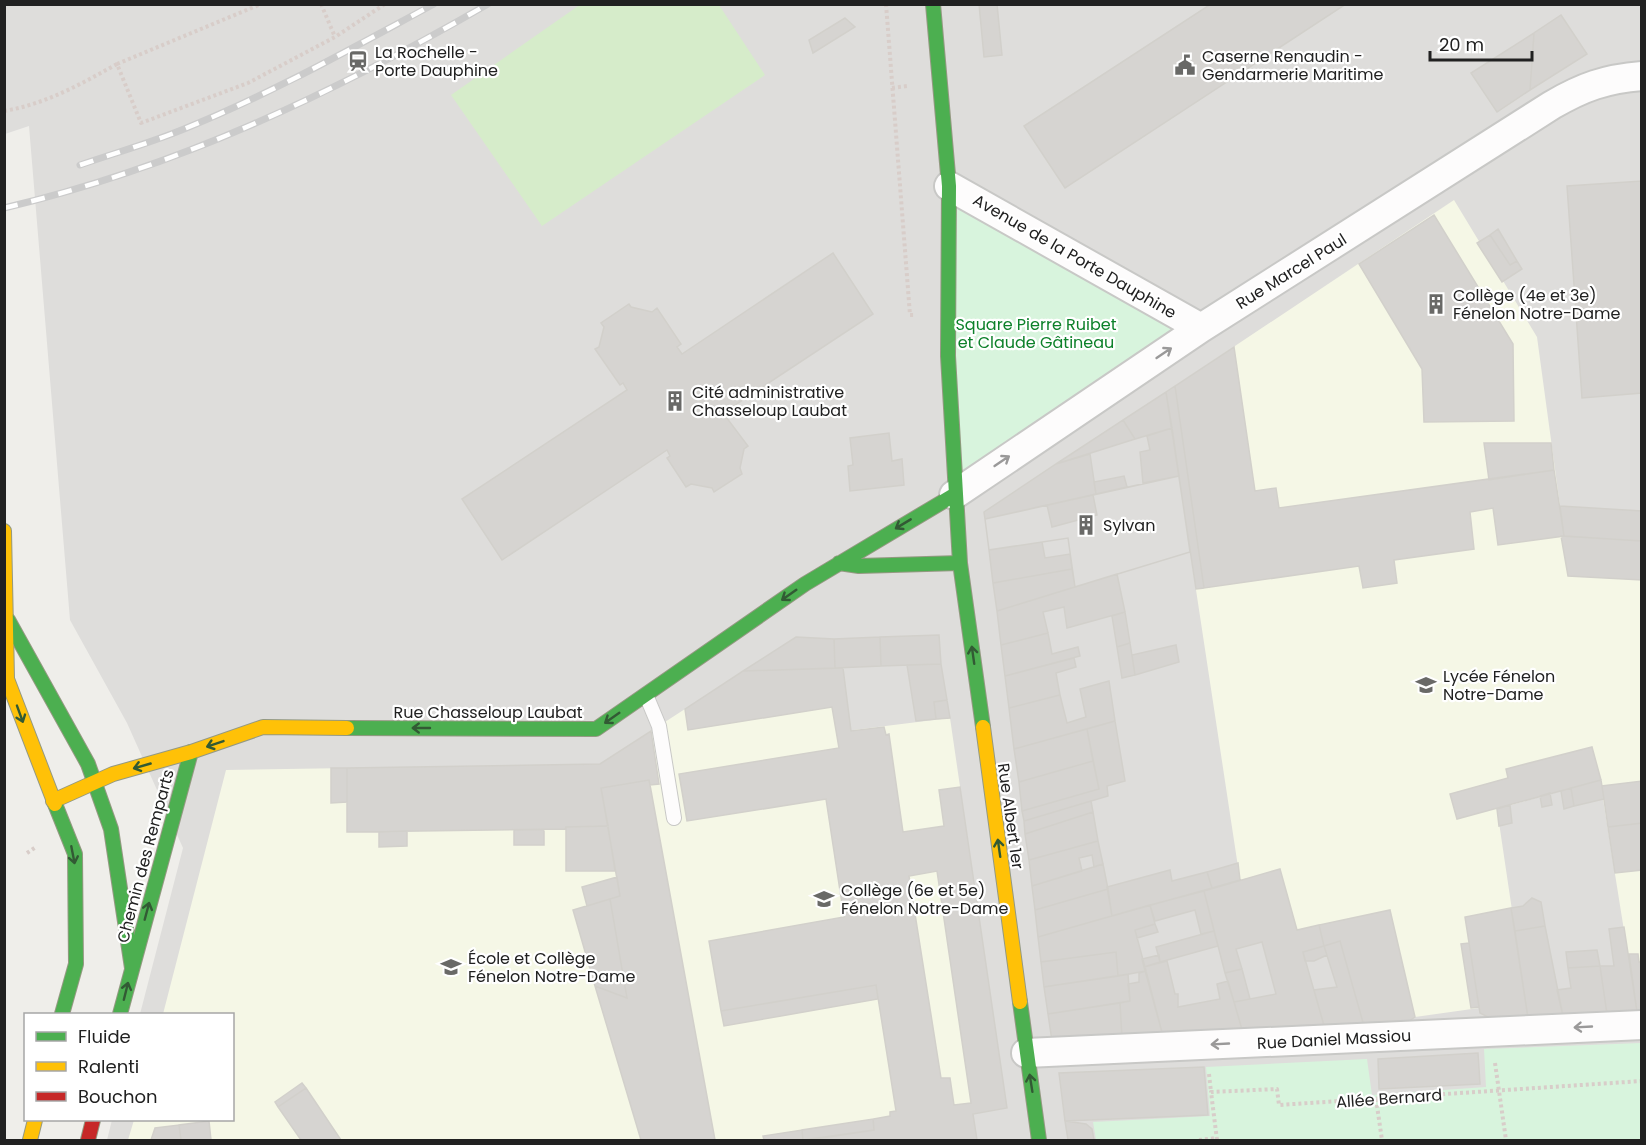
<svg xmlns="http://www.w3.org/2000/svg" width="1646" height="1145" font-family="Poppins,sans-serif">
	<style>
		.residential { fill: #dedddb }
		.education { fill: #f5f7e6 }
		.grass { fill: #d6ecca }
		.park { fill: #d8f4dd }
		.building { fill: #d6d4d1; stroke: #d2d0cb; stroke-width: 1.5; fill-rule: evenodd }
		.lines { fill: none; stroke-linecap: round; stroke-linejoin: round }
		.lane-casing { stroke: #c8c8c6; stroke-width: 16 }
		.street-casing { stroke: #c8c8c6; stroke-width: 32 }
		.fast-casing { stroke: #949982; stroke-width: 16 }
		.slow-casing { stroke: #949982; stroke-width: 16 }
		.jam-casing { stroke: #949982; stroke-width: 16 }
		.path { stroke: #d8cdc9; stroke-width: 4; stroke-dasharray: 3 3; stroke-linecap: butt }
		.lane { stroke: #fdfcfc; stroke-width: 14 }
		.street { stroke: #fdfcfc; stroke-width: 28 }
		.fast { stroke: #4caf50; stroke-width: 14 }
		.slow { stroke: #ffc107; stroke-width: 14 }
		.jam { stroke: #c62828; stroke-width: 14 }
		.rail-casing { stroke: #cbcbcb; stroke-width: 7 }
		.rail { stroke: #fff; stroke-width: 4.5; stroke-dasharray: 14; stroke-linecap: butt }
		.oneway { stroke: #9a9999 }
		.oneway2 { stroke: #325a34 }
		.labels { text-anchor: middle; stroke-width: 4.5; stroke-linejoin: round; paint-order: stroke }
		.poi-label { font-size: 16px; fill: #212121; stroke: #fff; text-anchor: start }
		.street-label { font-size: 16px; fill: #212121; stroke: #fff }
		.park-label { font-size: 16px; fill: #0d812a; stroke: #fff }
	</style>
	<rect width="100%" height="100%" fill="#efeeea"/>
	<path class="residential" d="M4,5H1641V1140H107L112,1120H232V1014H140L183,848L127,723L70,620L29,126L5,134Z"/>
	<path class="education" d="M1454,200L1537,337L1560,506L1641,511V1012H1637L1600,780L1497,809L1528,1018L1479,1008L1415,1017L1340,942L1297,930L1280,870L1240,880L1166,392Z
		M832,707L837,732L950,718L1007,1108L973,1114L977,1140H128L134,1120H232V1014H163L226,770L600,764L685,709L688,730Z"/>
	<path class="grass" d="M581,4L719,5L765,75L542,226L451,95Z"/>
	<path class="park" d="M949,186L1201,328L954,495Z
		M1641,1043V1140H1096L1093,1122L1210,1116L1206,1067L1367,1059L1372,1095L1486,1087L1484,1049Z"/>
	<path class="building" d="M979,4H997L1002,55L984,57Z
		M1211,4H1346L1065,188L1024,126Z
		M1561,15L1587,54L1530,90L1534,33Z
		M845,18L855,27L813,53L809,40Z
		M1534,33L1530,90L1497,112L1471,73Z
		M1642,181V393L1582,398L1567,186Z
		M1434,215L1513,344L1514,421L1424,422L1422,369L1359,264Z
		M1498,229L1517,261L1510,265L1490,235Z
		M1490,235L1510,265L1517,261L1522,269L1502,282L1477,243Z
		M833,253L873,314L723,413L748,446L744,449L740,468L742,474L714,492L712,488L691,484L686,487L667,458L670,456L667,450L502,560L462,499L627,390L623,383L620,385L595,349L599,347L604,327L601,323L629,304L631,307L652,312L657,308L681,344L677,347L682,354Z
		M1234,347L1255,491L1276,488L1279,508L1554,470L1564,536L1498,545L1493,508L1470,512L1474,549L1394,560L1397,583L1363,588L1359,566L1204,588L1175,386Z
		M1175,386L1204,588L1196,589L1166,392Z
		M1166,392L1172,428L1135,439L1123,420Z
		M1123,420L1135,439L1056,464Z
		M1172,428L1179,476L1143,483L1140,452L1150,450L1147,436Z
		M889,433L892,461L902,459L904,485L850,491L848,466L853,465L850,438Z
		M1484,443H1551L1554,470L1489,480Z
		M1090,454L1096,494L985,519L984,512L1056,464Z
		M1124,476L1127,487L1096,494L1094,482Z
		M1179,476L1190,552L1075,587L1068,538L989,550L985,519L1047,505L1052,527L1097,515L1093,495L1096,494Z
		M1179,476L1190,552L1075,587L1068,538L989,550L985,519Z
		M1560,506L1642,511V541L1564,536Z
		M1561,536L1642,541V580L1568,576Z
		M1042,542L1045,558L1070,554L1072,569L993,583L989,550Z
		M1072,569L1075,587L997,611L993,583Z
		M1117,574L1125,612L1067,628L1064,607L1043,612L1048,633L1001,645L997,611Z
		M1125,612L1130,643L1117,647L1112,616Z
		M1048,633L1052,654L1078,647L1080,656L1005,676L1001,645Z
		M939,635L941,664L881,666L880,637Z
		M796,637L834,639L835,668L743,671Z
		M880,637L881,666L835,668L834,639Z
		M1130,643L1135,675L1122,678L1117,647Z
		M1176,645L1179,662L1135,675L1132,655Z
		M1074,658L1076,667L1056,673L1060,695L1009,708L1005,676Z
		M941,664L947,700L934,702L936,719L916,721L907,665Z
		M843,668L851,731L884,727L886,735L889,734L903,832L944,826L939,790L960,787L1007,1108L973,1114L977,1140H809L874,1130L873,1119L890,1116V1112L896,1111L876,985L721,1011L709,941L844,917L826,799L687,821L679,774L839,748L832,707L688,730L685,709L743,671ZM937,871L971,1103L954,1105L950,1078H941L909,876Z
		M1109,681L1115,721L1014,749L1009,708L1060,695L1067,723L1086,717L1080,689Z
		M947,700L950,718L936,719L934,702Z
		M1115,721L1125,781L1107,786L1108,796L1024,821L1022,811L1099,789L1087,729Z
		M1087,729L1093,761L1019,782L1014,749Z
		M651,731L659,784L650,785L649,780L601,788L608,826L566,827L565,829L347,832V768L600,764Z
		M1592,747L1601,780L1457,819L1450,794L1508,778L1506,769Z
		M1093,761L1099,789L1022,811L1019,782Z
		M331,768H347V802L331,803Z
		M649,780L650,785L715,1140H641L595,986L627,998L610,899L620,896L601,788Z
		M1601,780L1604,799L1574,806L1571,788Z
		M1642,781V823L1608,827L1602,786Z
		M1571,788L1574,806L1564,809L1561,791Z
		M1550,793L1552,805L1542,807L1540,796Z
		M1091,801L1093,812L1025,834L1024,821Z
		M1510,805L1512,823L1499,826L1497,809Z
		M1093,812L1098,841L1029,860L1025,834Z
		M1642,823V870L1615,873L1608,827Z
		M608,826L615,871H566V827Z
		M514,830H544V845H514Z
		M407,831V846L379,847V832Z
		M1098,841L1103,864L1094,867L1092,855L1079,858L1082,871L1032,886L1029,860Z
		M1238,863L1240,880L1212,888L1207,872Z
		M1103,864L1108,889L1035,910L1032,886Z
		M1280,869L1297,930L1319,925L1324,946L1303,952L1325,1029L1243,1033L1234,1002L1276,994L1262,942L1236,949L1242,969L1225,973L1204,891Z
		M1170,870L1172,881L1207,872L1212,888L1112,916L1107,887Z
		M617,877L620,896L587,906L582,887Z
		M1108,889L1112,916L1038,937L1035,910Z
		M1204,891L1214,931L1201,934L1195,910L1155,921L1150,905Z
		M1532,898L1541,902L1545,926L1515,931L1511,908L1523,906Z
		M610,899L627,998L595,986L573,910Z
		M1150,905L1155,924L1135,930L1146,971L1118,976L1116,952L1041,962L1038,937Z
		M1511,908L1528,1018L1494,1020L1480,1013L1465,917Z
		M1390,910L1415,1017L1403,1025L1364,1026L1340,941L1324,946L1319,925Z
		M1155,924L1158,932L1137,938L1135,930Z
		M1545,926L1563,1016L1528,1018L1515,931Z
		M1624,927L1637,1012L1607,1014L1600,966H1614L1609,929Z
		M1214,931L1218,946L1160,962L1156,947Z
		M1340,941L1364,1026L1325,1029L1314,990L1337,987L1324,946Z
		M1469,943L1479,1007L1471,1008L1461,944Z
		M1324,946L1327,955L1314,961H1305L1303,952Z
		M1597,950L1600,966L1568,968L1566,952Z
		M1116,952L1118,976L1044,987L1041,962Z
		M1629,954H1638L1639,962H1642V1012H1637Z
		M1159,955L1160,962L1144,967L1142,959Z
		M1167,961L1175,994H1178V1007L1220,999L1217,984L1228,981L1243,1033L1163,1036L1144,967Z
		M1600,966L1607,1014L1563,1016L1557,990L1571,988L1568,968Z
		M1242,969L1250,999L1234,1002L1225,973Z
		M1146,971L1163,1036L1122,1038L1120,1003L1130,1001L1128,984L1139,982V973Z
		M1128,974L1130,1001L1048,1014L1044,987Z
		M876,985L878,999L724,1026L721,1011Z
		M1120,1003L1122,1038L1052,1041L1048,1014Z
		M1478,1053L1480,1084L1379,1089L1378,1059Z
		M1204,1067L1208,1115L1065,1121L1059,1073Z
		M302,1083L306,1088L278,1107L275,1102Z
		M306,1088L341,1140H301L278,1107Z
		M873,1119L874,1130L803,1140L802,1130Z
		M209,1121L211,1140H181L179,1125Z
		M1065,1121L1086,1124L1092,1129L1094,1140H1068Z
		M179,1125L181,1140H151L155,1128Z
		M802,1130L803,1140H764L763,1136Z"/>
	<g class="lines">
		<g class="lane-casing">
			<path id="lane" d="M646,695L659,726L674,818"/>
		</g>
		<g class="street-casing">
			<path id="street" d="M949,186L1201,328
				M954,495L1201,328L1552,105C1583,87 1605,79 1642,76
				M1026,1053L1642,1025"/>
		</g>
		<g class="fast-casing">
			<path id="fast" d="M933,4L949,186L948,356L960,563L983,727
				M839,563L859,566L960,563
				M8,620L88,764L111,829L132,968
				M347,728L596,729L805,584L954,495
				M55,804L75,854L76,964L62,1014
				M1020,1002L1039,1140
				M120,1014L191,752"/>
		</g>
		<g class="slow-casing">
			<path id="slow" d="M4,531L7,679L55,804
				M983,727L1020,1002
				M53,801L113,774L191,752L263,727L347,728
				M30,1140L35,1120"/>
		</g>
		<g class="jam-casing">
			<path id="jam" d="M88,1140L93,1120"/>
		</g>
		<path class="path" d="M321,4L335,37
			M886,4L910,315H916
			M117,64L261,4
			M892,88L907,86
			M4,111C46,104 81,84 117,64L141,123L248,83L335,37L385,4
			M27,853L36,847
			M1495,1063L1506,1140
			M1209,1074L1211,1092
			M1376,1099L1382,1140
			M1199,1140L1217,1138
			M1217,1140L1211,1092L1277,1089L1279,1105L1642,1081"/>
		<use href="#lane" class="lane"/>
		<use href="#street" class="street"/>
		<use href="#fast" class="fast"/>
		<use href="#slow" class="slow"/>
		<use href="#jam" class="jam"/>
		<g class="rail-casing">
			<path id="rail" d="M80,165C115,153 150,143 184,129C271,94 352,48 434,4
				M4,208C178,167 334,93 488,4"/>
		</g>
		<use href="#rail" class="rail"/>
	</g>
	<defs><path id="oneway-shaft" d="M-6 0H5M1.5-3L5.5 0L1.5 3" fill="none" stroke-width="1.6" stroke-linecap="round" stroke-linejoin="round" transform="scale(1.5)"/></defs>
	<g class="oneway">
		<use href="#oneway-shaft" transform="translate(1164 353) rotate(-34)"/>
		<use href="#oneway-shaft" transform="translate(1002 461) rotate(-34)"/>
		<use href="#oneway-shaft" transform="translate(1583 1027) rotate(177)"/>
		<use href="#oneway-shaft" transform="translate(1220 1044) rotate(177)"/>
	</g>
	<g class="oneway2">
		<use href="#oneway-shaft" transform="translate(903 524) rotate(149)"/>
		<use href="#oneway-shaft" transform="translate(789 595) rotate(145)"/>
		<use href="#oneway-shaft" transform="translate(973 655) rotate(-98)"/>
		<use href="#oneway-shaft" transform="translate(20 714) rotate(70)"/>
		<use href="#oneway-shaft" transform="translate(612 718) rotate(145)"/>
		<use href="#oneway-shaft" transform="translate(421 728) rotate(-180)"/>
		<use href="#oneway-shaft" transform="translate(215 744) rotate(161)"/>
		<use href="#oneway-shaft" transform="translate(142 766) rotate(164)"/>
		<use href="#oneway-shaft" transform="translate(999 848) rotate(-98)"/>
		<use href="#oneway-shaft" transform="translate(73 855) rotate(79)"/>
		<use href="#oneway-shaft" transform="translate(147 911) rotate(-75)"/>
		<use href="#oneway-shaft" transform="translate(126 991) rotate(-76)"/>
		<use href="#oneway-shaft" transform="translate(1031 1083) rotate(-99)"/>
	</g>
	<defs>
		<g id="station-bare" transform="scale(1.62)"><path d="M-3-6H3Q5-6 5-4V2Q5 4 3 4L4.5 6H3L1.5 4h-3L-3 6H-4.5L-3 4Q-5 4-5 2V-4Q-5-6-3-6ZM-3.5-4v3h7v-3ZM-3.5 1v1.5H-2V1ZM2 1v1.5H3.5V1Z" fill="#696967" stroke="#fff" stroke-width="2.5" paint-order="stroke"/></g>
		<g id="civic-bare" transform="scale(1.62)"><path d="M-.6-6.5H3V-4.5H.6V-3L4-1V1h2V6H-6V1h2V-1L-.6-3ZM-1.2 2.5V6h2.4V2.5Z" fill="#696967" stroke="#fff" stroke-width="2.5" paint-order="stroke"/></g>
		<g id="building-bare" transform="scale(1.62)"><path d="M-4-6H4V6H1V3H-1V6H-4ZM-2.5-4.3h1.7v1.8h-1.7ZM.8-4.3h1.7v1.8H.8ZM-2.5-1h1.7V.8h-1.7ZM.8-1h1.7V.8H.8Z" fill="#696967" stroke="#fff" stroke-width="2.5" paint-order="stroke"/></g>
		<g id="school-bare" transform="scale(1.62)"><path d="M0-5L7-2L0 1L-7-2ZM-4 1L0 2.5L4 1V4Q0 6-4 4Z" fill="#696967" stroke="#fff" stroke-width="2.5" paint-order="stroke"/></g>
	</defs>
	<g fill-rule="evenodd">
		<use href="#station-bare" x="358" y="61"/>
		<use href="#civic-bare" x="1185" y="65"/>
		<use href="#building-bare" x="1436" y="304"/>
		<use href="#building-bare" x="675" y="401"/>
		<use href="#building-bare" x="1086" y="525"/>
		<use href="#school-bare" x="1426" y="685"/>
		<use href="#school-bare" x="824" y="899"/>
		<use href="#school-bare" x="451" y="967"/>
	</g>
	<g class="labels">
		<g class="poi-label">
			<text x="375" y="58">La Rochelle -<tspan x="375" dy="18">Porte Dauphine</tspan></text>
			<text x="1202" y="62">Caserne Renaudin -<tspan x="1202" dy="18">Gendarmerie Maritime</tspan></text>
			<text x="1453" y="301">Collège (4e et 3e)<tspan x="1453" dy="18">Fénelon Notre-Dame</tspan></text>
			<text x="692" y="398">Cité administrative<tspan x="692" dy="18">Chasseloup Laubat</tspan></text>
			<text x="1103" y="531">Sylvan</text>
			<text x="1443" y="682">Lycée Fénelon<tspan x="1443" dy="18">Notre-Dame</tspan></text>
			<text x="841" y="896">Collège (6e et 5e)<tspan x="841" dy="18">Fénelon Notre-Dame</tspan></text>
			<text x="468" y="964">École et Collège<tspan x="468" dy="18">Fénelon Notre-Dame</tspan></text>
		</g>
		<g class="street-label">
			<text transform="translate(1075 256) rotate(30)" y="6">Avenue de la Porte Dauphine</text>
			<text transform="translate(1291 271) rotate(-32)" y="6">Rue Marcel Paul</text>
			<text x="488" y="718">Rue Chasseloup Laubat</text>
			<text transform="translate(1011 816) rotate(82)" y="6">Rue Albert 1er</text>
			<text transform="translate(145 856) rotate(-75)" y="6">Chemin des Remparts</text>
			<text transform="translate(1334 1039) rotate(-3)" y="6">Rue Daniel Massiou</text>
			<text transform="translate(1389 1098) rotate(-4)" y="6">Allée Bernard</text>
		</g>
		<g class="park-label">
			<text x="1036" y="330">Square Pierre Ruibet<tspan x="1036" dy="18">et Claude Gâtineau</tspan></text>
		</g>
	</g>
	<rect width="1646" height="1145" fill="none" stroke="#212121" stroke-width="12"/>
	<rect x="24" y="1013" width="210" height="108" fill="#ffffff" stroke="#a6a6a6" stroke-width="1.5"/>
	<rect x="36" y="1032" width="30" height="9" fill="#4caf50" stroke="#a6a6a6" stroke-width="1.5"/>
	<text x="78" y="1043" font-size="18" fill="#212121">Fluide</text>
	<rect x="36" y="1062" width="30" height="9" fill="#ffc107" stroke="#a6a6a6" stroke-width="1.5"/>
	<text x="78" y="1073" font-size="18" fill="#212121">Ralenti</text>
	<rect x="36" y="1092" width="30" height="9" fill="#c62828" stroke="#a6a6a6" stroke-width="1.5"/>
	<text x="78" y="1103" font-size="18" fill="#212121">Bouchon</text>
	<path d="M1430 51v9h102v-9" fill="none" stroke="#212121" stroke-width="3"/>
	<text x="1439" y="51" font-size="18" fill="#212121" stroke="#ffffff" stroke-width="4.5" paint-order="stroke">20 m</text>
</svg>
